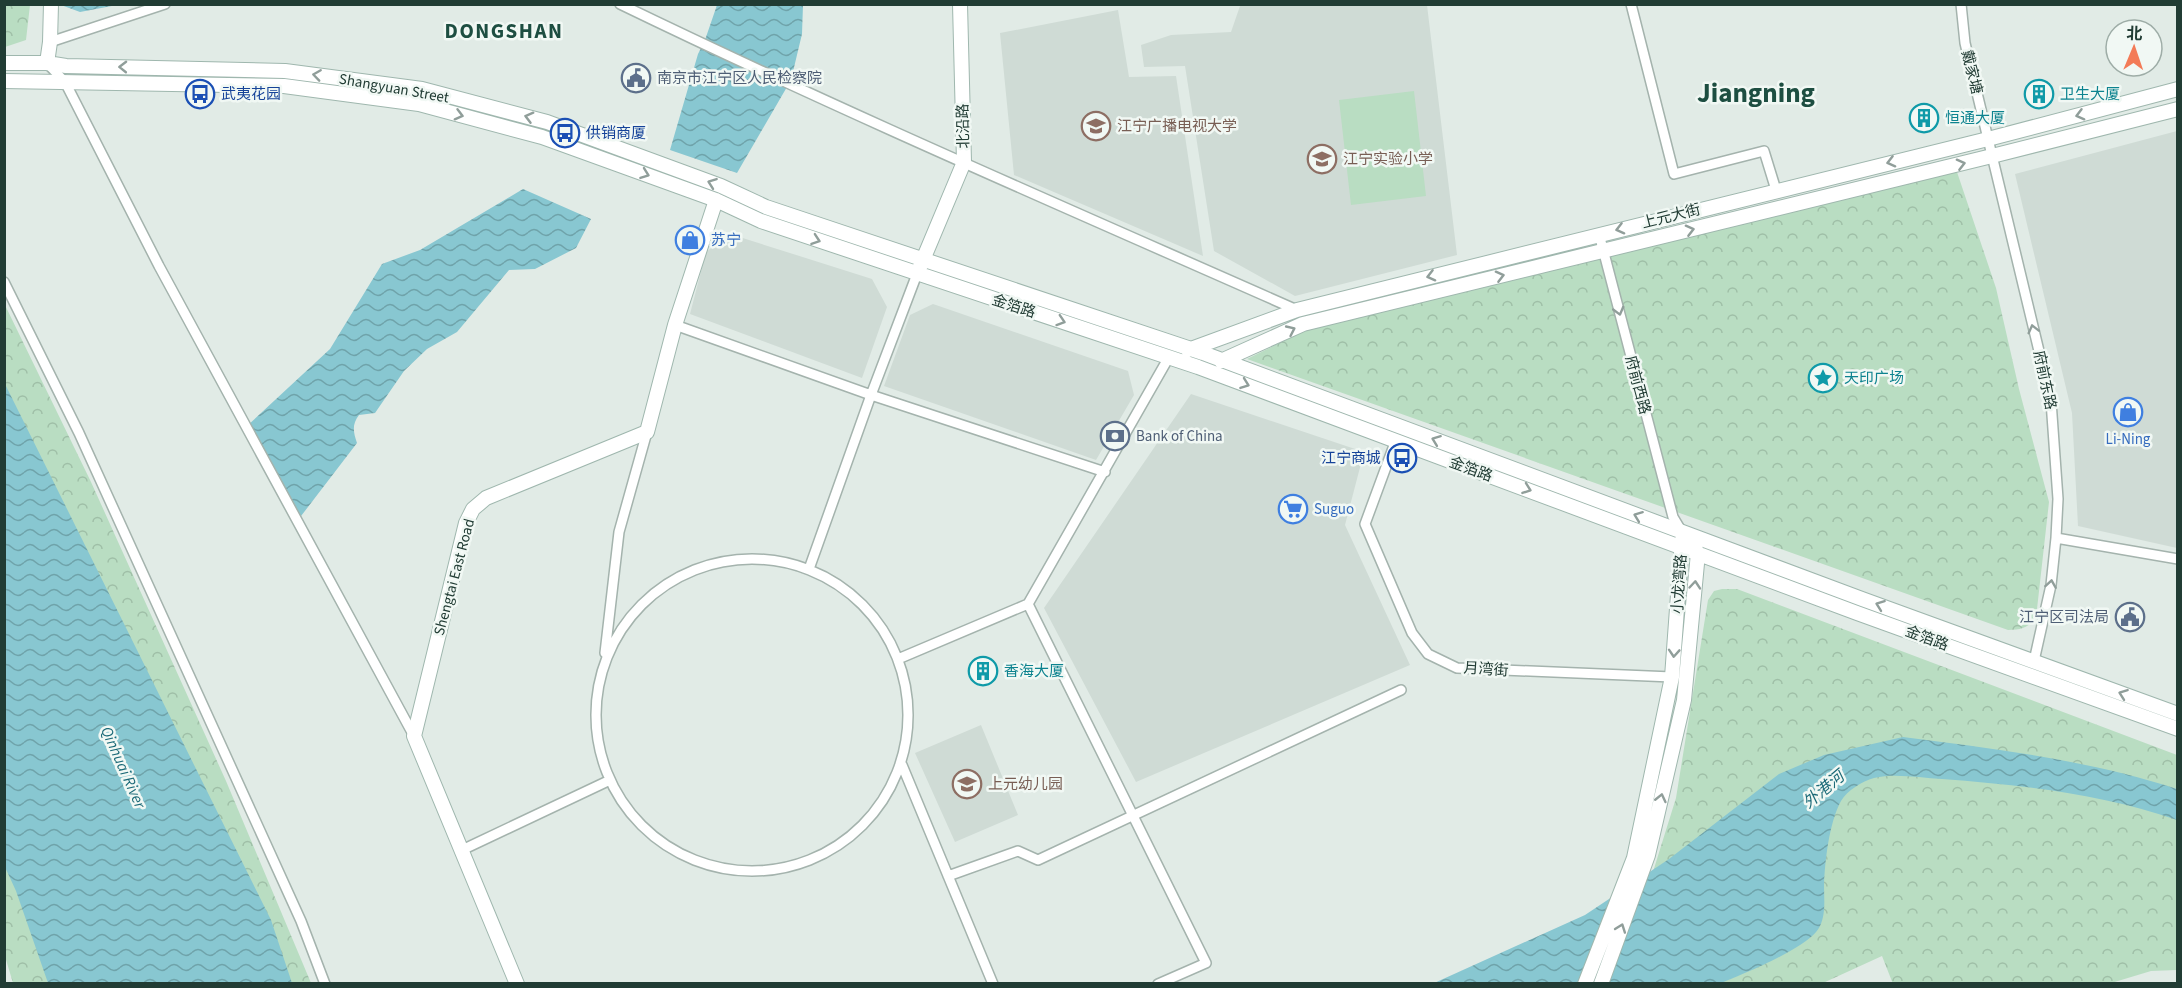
<svg xmlns="http://www.w3.org/2000/svg" width="2182" height="988" font-family="'Source Sans 3','Noto Sans SC',sans-serif">
	<style>
		.built { fill: #cfdbd5 }
		.grass { fill: #b9ddc2 }
		.park { fill: url(#park-crowns) }
		.water { fill: url(#water-waves) }
		.lines { fill: none; stroke-linecap: round; stroke-linejoin: round }
		.street-casing { stroke: #a4b3ad; stroke-width: 12 }
		.secondary-casing { stroke: #9fb7ae; stroke-width: 16 }
		.street { stroke: #fff; stroke-width: 9 }
		.secondary { stroke: #fff; stroke-width: 14 }
		.oneway { stroke: #909e9a }
		.labels { text-anchor: middle; stroke-width: 5; stroke-linejoin: round; paint-order: stroke }
		.street-label { font-size: 15px; fill: #213c34; stroke: #f1f8f4 }
		.service-label { font-size: 15px; fill: #4e5e75; stroke: #f1f8f4; text-anchor: start }
		.transit-label { font-size: 15px; fill: #164399; stroke: #f1f8f4; text-anchor: start }
		.culture-label { font-size: 15px; fill: #0d838f; stroke: #f1f8f4; text-anchor: start }
		.education-label { font-size: 15px; fill: #785e54; stroke: #f1f8f4; text-anchor: start }
		.shop-label { font-size: 15px; fill: #366cbe; stroke: #f1f8f4; text-anchor: start }
		.water-label { font-size: 16px; font-style: italic; fill: #1b6a78; stroke: #f1f8f4 }
		.district-label { font-size: 21px; font-weight: bold; letter-spacing: 1.5px; fill: #1d4e41; stroke: #f1f8f4 }
		.town-label { font-size: 27px; font-weight: bold; fill: #1d4e41; stroke: #f1f8f4 }
	</style>
	<defs>
		<pattern id="park-crowns" width="20" height="18" patternUnits="userSpaceOnUse" patternTransform="scale(1.5)"><rect width="20" height="18" fill="#b9ddc2"/><path d="M2 6a3 3 0 1 1 6 0M12 15a3 3 0 1 1 6 0" fill="none" stroke="#9fbfa7"/></pattern>
		<pattern id="water-waves" width="16" height="10" patternUnits="userSpaceOnUse" patternTransform="scale(1.5)"><rect width="16" height="10" fill="#88c7d1"/><path d="M0 5q4-4 8 0t8 0" fill="none" stroke="#6fa3aa"/></pattern>
	</defs>
	<rect width="100%" height="100%" fill="#e1ebe6"/>
	<path class="built" d="M1259,4L1427,5L1457,255L1295,296L1214,251L1185,66L1144,67L1141,45L1171,35L1231,32L1240,6Z
		M1118,10L1129,77L1176,76L1203,256L1014,175L1000,33Z
		M2177,131H2178L2177,548L2078,526L2072,413L2015,174Z
		M730,234L872,279L887,307L862,378L690,314L706,252Z
		M933,304L1128,371L1134,395L1096,460L884,386L910,315Z
		M1191,394L1364,452L1345,525L1410,665L1136,782L1044,608Z
		M981,725L1018,815L955,842L915,753Z"/>
	<path class="grass" d="M1414,91L1426,196L1351,205L1339,100Z"/>
	<path class="park" d="M5,4L30,5L26,40L5,47Z
		M1957,172L1996,288L2019,389L2049,502L2036,618C2028,628 2021,630 2008,630L1247,359L1304,331Z
		M4,303L91,482L226,781L311,983H13L4,953Z
		M1722,589H1737L2177,755V970L2151,971L2108,984H1893L1882,956L1823,983L1618,984L1676,798L1708,600L1714,591Z"/>
	<path class="water" d="M61,5H117L80,12Z
		M717,5H803L802,34L791,80L737,173L670,150L698,54L705,40Z
		M523,189L591,219L576,248L535,269L509,270L457,332L427,349L404,371L375,413L359,415C352,424 353,432 357,443L298,520L247,426L330,349L382,264L420,250Z
		M5,384L271,920L292,983H48L16,891L5,867Z
		M1903,737C1996,749 2088,760 2177,789V820C2102,794 2022,785 1942,779C1920,778 1895,773 1874,778C1862,781 1847,791 1841,801C1829,823 1825,861 1824,885C1824,898 1826,914 1820,926C1811,947 1741,975 1719,984H1432L1585,915L1669,859L1779,774L1824,755Z"/>
	<g class="lines">
		<g class="street-casing">
			<path id="street" d="M620,4C843,112 1071,210 1297,310
				M1631,4L1674,174L1764,151L1776,190
				M1961,4L1965,43L2051,401L2058,499L2056,538L2051,585L2034,661
				M50,42L165,4
				M47,63L65,82L159,266L414,736
				M1599,234L1673,517L1682,532
				M4,282L79,433L301,921L325,984
				M675,325L871,395L1105,472
				M1396,440L1365,524L1412,633L1428,654L1457,668L1672,677
				M2056,538L2178,559
				M596 715a156 156 0 1 1 312 0a156 156 0 1 1-312 0Z
				M809,569L871,395L917,274
				M1028,604L1206,963L1158,984
				M605,653L619,532L647,432
				M898,659L1028,604L1169,357
				M902,765L993,984
				M462,850L608,781
				M948,876L1018,851L1038,860L1401,690"/>
		</g>
		<g class="secondary-casing">
			<path id="secondary" d="M4,63H47L66,66L285,71L422,89L547,122L721,186L766,207L1203,353L1862,599L2178,714
				M47,63L50,42L51,4
				M4,81L284,86L419,104L542,137L716,200L761,221L1198,367L1857,613L2178,729
				M920,267L964,162L960,4
				M1188,350L1297,310L1988,139L2178,89
				M1221,361L1303,324L1992,156L2178,109
				M517,984L414,736L466,523L473,509L486,498L647,432L675,325L716,200
				M1585,984L1634,858L1672,677L1682,540
				M1601,984L1648,855L1684,700L1698,553L1693,546"/>
		</g>
		<use href="#street" class="street"/>
		<use href="#secondary" class="secondary"/>
	</g>
	<defs><path id="oneway-chevron" d="M-2-3.5L2.5 0L-2 3.5" fill="none" stroke-width="1.6" stroke-linecap="round" stroke-linejoin="round" transform="scale(1.5)"/></defs>
	<g class="oneway">
		<use href="#oneway-chevron" transform="translate(123 67) rotate(-179)"/>
		<use href="#oneway-chevron" transform="translate(317 75) rotate(-172)"/>
		<use href="#oneway-chevron" transform="translate(459 115) rotate(15)"/>
		<use href="#oneway-chevron" transform="translate(2080 115) rotate(165)"/>
		<use href="#oneway-chevron" transform="translate(529 117) rotate(-165)"/>
		<use href="#oneway-chevron" transform="translate(1891 162) rotate(166)"/>
		<use href="#oneway-chevron" transform="translate(1961 164) rotate(-14)"/>
		<use href="#oneway-chevron" transform="translate(645 174) rotate(20)"/>
		<use href="#oneway-chevron" transform="translate(712 183) rotate(-160)"/>
		<use href="#oneway-chevron" transform="translate(1620 229) rotate(166)"/>
		<use href="#oneway-chevron" transform="translate(1690 230) rotate(-14)"/>
		<use href="#oneway-chevron" transform="translate(816 240) rotate(19)"/>
		<use href="#oneway-chevron" transform="translate(1431 276) rotate(166)"/>
		<use href="#oneway-chevron" transform="translate(1500 276) rotate(-14)"/>
		<use href="#oneway-chevron" transform="translate(1619 311) rotate(75)"/>
		<use href="#oneway-chevron" transform="translate(1061 321) rotate(18)"/>
		<use href="#oneway-chevron" transform="translate(2033 329) rotate(-104)"/>
		<use href="#oneway-chevron" transform="translate(1291 330) rotate(-25)"/>
		<use href="#oneway-chevron" transform="translate(1245 384) rotate(20)"/>
		<use href="#oneway-chevron" transform="translate(1436 440) rotate(-159)"/>
		<use href="#oneway-chevron" transform="translate(1527 489) rotate(20)"/>
		<use href="#oneway-chevron" transform="translate(1638 516) rotate(-159)"/>
		<use href="#oneway-chevron" transform="translate(2051 584) rotate(-81)"/>
		<use href="#oneway-chevron" transform="translate(1695 585) rotate(-85)"/>
		<use href="#oneway-chevron" transform="translate(1880 605) rotate(-160)"/>
		<use href="#oneway-chevron" transform="translate(1674 653) rotate(94)"/>
		<use href="#oneway-chevron" transform="translate(2123 694) rotate(-160)"/>
		<use href="#oneway-chevron" transform="translate(1661 798) rotate(-77)"/>
		<use href="#oneway-chevron" transform="translate(1621 928) rotate(-70)"/>
	</g>
	<defs>
		<g id="civic-ring" transform="scale(1.5)"><circle r="9.5" fill="#f1f8f4" stroke="#5c6f8a" stroke-width="1.5"/><path d="M-.6-6.5H3V-4.5H.6V-3L4-1V1h2V6H-6V1h2V-1L-.6-3ZM-1.2 2.5V6h2.4V2.5Z" fill="#5c6f8a"/></g>
		<g id="bus-ring" transform="scale(1.5)"><circle r="9.5" fill="#f1f8f4" stroke="#1a4fb4" stroke-width="1.5"/><path d="M-5-6H5V4H4V6H2V4H-2V6H-4V4H-5ZM-3.5-4V0h7V-4ZM-3.5 1.2v1.5H-2V1.2ZM2 1.2v1.5H3.5V1.2Z" fill="#1a4fb4"/></g>
		<g id="building-ring" transform="scale(1.5)"><circle r="9.5" fill="#f1f8f4" stroke="#0f9aa8" stroke-width="1.5"/><path d="M-4-6H4V6H1V3H-1V6H-4ZM-2.5-4.3h1.7v1.8h-1.7ZM.8-4.3h1.7v1.8H.8ZM-2.5-1h1.7V.8h-1.7ZM.8-1h1.7V.8H.8Z" fill="#0f9aa8"/></g>
		<g id="university-ring" transform="scale(1.5)"><circle r="9.5" fill="#f1f8f4" stroke="#8d6e63" stroke-width="1.5"/><path d="M0-5L7-2L0 1L-7-2ZM-4 1L0 2.5L4 1V4Q0 6-4 4Z" fill="#8d6e63"/></g>
		<g id="school-ring" transform="scale(1.5)"><circle r="9.5" fill="#f1f8f4" stroke="#8d6e63" stroke-width="1.5"/><path d="M0-5L7-2L0 1L-7-2ZM-4 1L0 2.5L4 1V4Q0 6-4 4Z" fill="#8d6e63"/></g>
		<g id="shop-ring" transform="scale(1.5)"><circle r="9.5" fill="#f1f8f4" stroke="#3f7fe0" stroke-width="1.5"/><path d="M-5-2.5h2.3a2.7 3.5 0 0 1 5.4 0H5L5.5 6h-11ZM-1.5-2.5h3a1.5 2.3 0 0 0-3 0Z" fill="#3f7fe0"/></g>
		<g id="sight-ring" transform="scale(1.5)"><circle r="9.5" fill="#f1f8f4" stroke="#0f9aa8" stroke-width="1.5"/><path d="M0-6L1.8-2.2L6-1.7L2.9 1.2L3.7 5.4L0 3.3L-3.7 5.4L-2.9 1.2L-6-1.7L-1.8-2.2Z" fill="#0f9aa8"/></g>
		<g id="bank-ring" transform="scale(1.5)"><circle r="9.5" fill="#f1f8f4" stroke="#5c6f8a" stroke-width="1.5"/><path d="M-6-4H6V4H-6ZM0-2.3a2.3 2.3 0 1 0 0 4.6a2.3 2.3 0 1 0 0-4.6Z" fill="#5c6f8a"/></g>
		<g id="supermarket-ring" transform="scale(1.5)"><circle r="9.5" fill="#f1f8f4" stroke="#3f7fe0" stroke-width="1.5"/><path d="M-6-5.5h2.5l.6 2H6L4.5 2H-2.5L-4.4-4H-6ZM-1.5 3.2a1.3 1.3 0 1 0 .1 0ZM3 3.2a1.3 1.3 0 1 0 .1 0Z" fill="#3f7fe0"/></g>
	</defs>
	<g fill-rule="evenodd">
		<use href="#civic-ring" x="636" y="78"/>
		<use href="#bus-ring" x="200" y="94"/>
		<use href="#building-ring" x="2039" y="94"/>
		<use href="#building-ring" x="1924" y="118"/>
		<use href="#university-ring" x="1096" y="126"/>
		<use href="#bus-ring" x="565" y="133"/>
		<use href="#school-ring" x="1322" y="159"/>
		<use href="#shop-ring" x="690" y="240"/>
		<use href="#sight-ring" x="1823" y="378"/>
		<use href="#shop-ring" x="2128" y="412"/>
		<use href="#bank-ring" x="1115" y="436"/>
		<use href="#bus-ring" x="1402" y="458"/>
		<use href="#supermarket-ring" x="1293" y="509"/>
		<use href="#civic-ring" x="2130" y="617"/>
		<use href="#building-ring" x="983" y="671"/>
		<use href="#school-ring" x="967" y="784"/>
	</g>
	<g class="labels">
		<g class="street-label">
			<text transform="translate(1972 72) rotate(76)" y="5">戴家塘</text>
			<text transform="translate(394 88) rotate(10)" y="5">Shangyuan Street</text>
			<text transform="translate(963 126) rotate(-91)" y="5">北沿路</text>
			<text transform="translate(1671 216) rotate(-14)" y="5">上元大街</text>
			<text transform="translate(1014 306) rotate(18)" y="5">金箔路</text>
			<text transform="translate(2045 380) rotate(78)" y="5">府前东路</text>
			<text transform="translate(1638 385) rotate(75)" y="5">府前西路</text>
			<text transform="translate(1471 469) rotate(20)" y="5">金箔路</text>
			<text transform="translate(454 577) rotate(-75)" y="5">Shengtai East Road</text>
			<text transform="translate(1679 584) rotate(-86)" y="5">小龙湾路</text>
			<text transform="translate(1927 638) rotate(20)" y="5">金箔路</text>
			<text transform="translate(1486 669) rotate(4)" y="5">月湾街</text>
		</g>
		<g class="service-label">
			<text x="657" y="83">南京市江宁区人民检察院</text>
			<text x="1136" y="441">Bank of China</text>
			<text x="2109" y="622" text-anchor="end">江宁区司法局</text>
		</g>
		<g class="transit-label">
			<text x="221" y="99">武夷花园</text>
			<text x="586" y="138">供销商厦</text>
			<text x="1381" y="463" text-anchor="end">江宁商城</text>
		</g>
		<g class="culture-label">
			<text x="2060" y="99">卫生大厦</text>
			<text x="1945" y="123">恒通大厦</text>
			<text x="1844" y="383">天印广场</text>
			<text x="1004" y="676">香海大厦</text>
		</g>
		<g class="education-label">
			<text x="1117" y="131">江宁广播电视大学</text>
			<text x="1343" y="164">江宁实验小学</text>
			<text x="988" y="789">上元幼儿园</text>
		</g>
		<g class="shop-label">
			<text x="711" y="245">苏宁</text>
			<text x="2128" y="444" text-anchor="middle">Li-Ning</text>
			<text x="1314" y="514">Suguo</text>
		</g>
		<g class="water-label">
			<text transform="translate(124 767) rotate(66)" y="6">Qinhuai River</text>
			<text transform="translate(1823 789) rotate(-40)" y="6">外港河</text>
		</g>
		<g class="district-label">
			<text x="504" y="38">DONGSHAN</text>
		</g>
		<g class="town-label">
			<text x="1756" y="102">Jiangning</text>
		</g>
	</g>
	<rect width="2182" height="988" fill="none" stroke="#213c34" stroke-width="12"/>
	<g transform="translate(2134 48) rotate(2)"><circle r="28" fill="#f1f8f4" stroke="#9eada7" stroke-width="1.5"/>
	<path d="M0-4.5L10 22L0 15L-10 22Z" fill="#f37b57"/>
	<text y="-9" font-size="16" font-weight="bold" text-anchor="middle" fill="#213c34">北</text>
	</g>
</svg>
